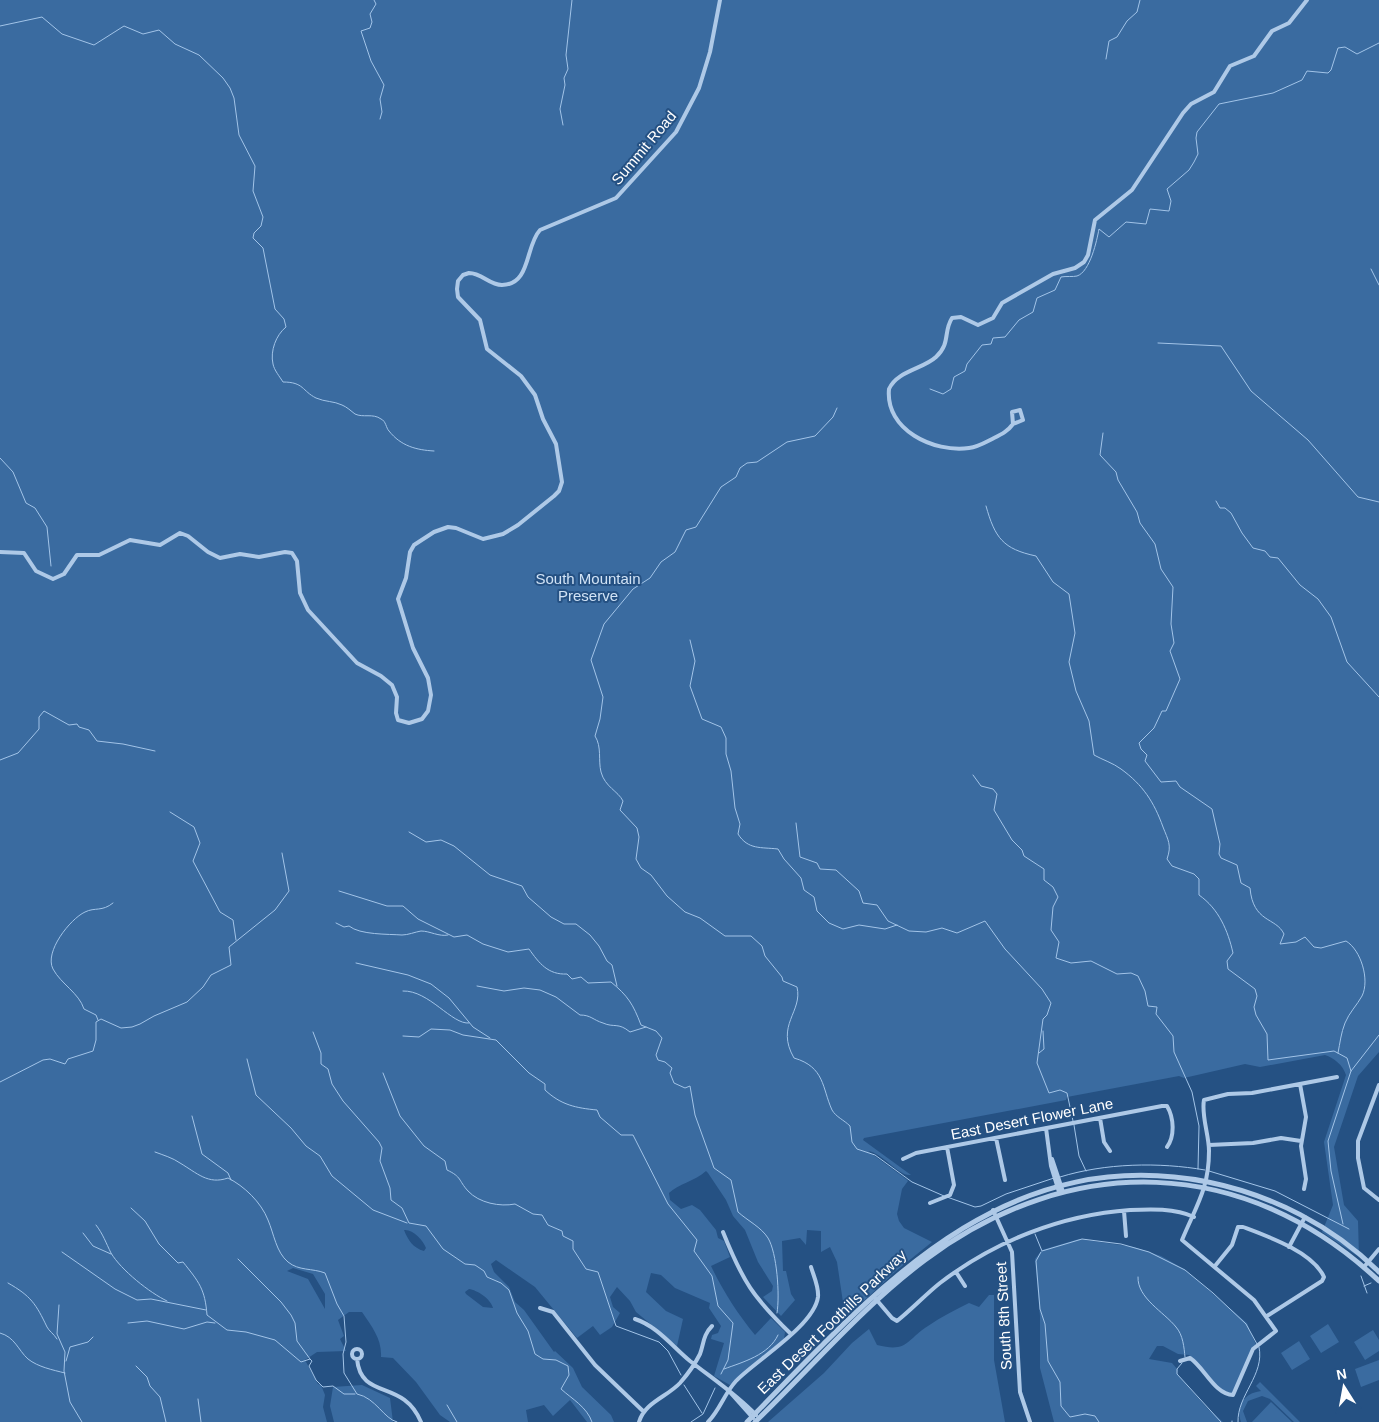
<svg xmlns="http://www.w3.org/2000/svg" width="1379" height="1422" font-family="Helvetica,sans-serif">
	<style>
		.green { fill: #3a6ba0; fill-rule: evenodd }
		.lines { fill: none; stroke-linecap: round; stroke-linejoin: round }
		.stream { stroke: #a2c4e8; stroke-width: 1 }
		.minor { stroke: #aec9e7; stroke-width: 4 }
		.tertiary { stroke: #aec9e7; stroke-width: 5 }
		.labels { text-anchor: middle; stroke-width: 4; stroke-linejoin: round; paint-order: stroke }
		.street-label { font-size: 15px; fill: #fff; stroke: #255183 }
		.park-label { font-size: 15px; fill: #d1e3f6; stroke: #255183 }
	</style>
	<rect width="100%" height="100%" fill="#255183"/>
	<path class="green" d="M0,0H1379V1052L1358,1076L1334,1147L1344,1205L1358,1221L1359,1257L1322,1232L1333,1205L1324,1142L1346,1075C1343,1065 1334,1058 1325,1055L1260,1067L1245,1064L1184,1078L1179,1076L1067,1097L1066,1100L864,1138L863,1140L911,1175C899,1177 883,1153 868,1151L906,1179L908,1181L902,1189L897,1214L899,1221L904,1228L932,1242L896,1271L852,1312L844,1309L837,1262L830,1247L821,1252V1231L807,1230L806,1245L800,1238L782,1241L783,1271H786L791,1294L795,1300L781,1316L763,1297L772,1291L773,1286L758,1262L745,1230L733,1216L726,1200L708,1173L706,1171C695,1181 678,1184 669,1193L670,1200L681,1209L692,1205L700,1210L716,1230L718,1238L724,1241L730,1257L711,1266C723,1291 737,1313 755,1335L771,1318L785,1332L784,1339L730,1385L714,1376L724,1343L711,1339L712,1335L718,1333L721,1326L709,1308L710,1303L675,1288L661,1275L651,1273L646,1292L666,1311L683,1319L677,1346L636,1312L630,1301L617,1287L610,1297L613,1307L620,1313L612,1327L600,1335L593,1326L577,1338L535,1287L496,1260L491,1264L494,1272L509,1287L515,1302L524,1310L554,1352L555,1351L573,1368L582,1387L611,1415L614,1422H587L570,1400L553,1416L544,1405L526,1410L528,1422H450L440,1415L416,1382L393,1358L381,1357C382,1339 372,1327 362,1312H349L338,1320L344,1336L340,1339L346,1351L317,1352L305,1360L318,1384L321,1385L325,1395L323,1407L327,1422H0ZM404,1230C413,1229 423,1240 426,1248L424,1251C413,1248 408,1240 404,1230ZM293,1268L313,1274L325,1294V1309L308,1279L287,1271ZM469,1289C477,1290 491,1299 493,1308L483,1307L466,1294L465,1292Z
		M1079,1239L1134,1247L1161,1256L1184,1269L1247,1323L1256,1345L1233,1395L1218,1388L1189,1355L1178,1354L1163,1346H1157L1149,1359L1172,1363L1178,1370L1177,1374L1208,1409L1223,1422H1054L1040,1368V1316L1035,1259L1042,1250Z
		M989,1295H994V1360L1005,1422H768L824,1373L852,1343L869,1329L877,1345C908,1353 906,1340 928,1326C941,1317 955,1310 969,1303L979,1307Z
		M1328,1324L1339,1342L1321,1353L1310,1336Z
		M1373,1330L1379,1340V1351L1365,1360L1354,1342Z
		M1299,1341L1310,1359L1292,1370L1281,1353Z
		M1379,1360V1380L1361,1387L1355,1369Z
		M1260,1382L1300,1422H1294L1270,1399L1262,1396L1248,1401L1243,1411L1247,1422H1241C1235,1405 1245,1393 1261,1391L1256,1386Z
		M362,1385L390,1398L393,1422H334L330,1406L333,1387Z
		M1271,1402L1292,1422H1252Z"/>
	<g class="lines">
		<path class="stream" d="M374,0L376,4L370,14L372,22L370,28L361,31L371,61L384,85L380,99L382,112L380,119
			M0,26L42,17L62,34L94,45L124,26L143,34L159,30L175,44L199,55L223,78L230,88L234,98L239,135L255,166L253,191L263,217L261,226L254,233L253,238L263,248L275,309L284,319L286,327C276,335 270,351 273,364C274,370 280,377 283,382C304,382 302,391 316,398C325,402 334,401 342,405C347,407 351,411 355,414C363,418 373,413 381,419C386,421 386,428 389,431C401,446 416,450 434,451
			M1106,59L1109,41L1117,37L1127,21L1137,12L1140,0
			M563,125L560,109L565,85L564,78L568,69L566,55L572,0
			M1371,269L1379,285
			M1158,343L1221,346L1251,391L1308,440L1358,497L1379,502
			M930,389L943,394L951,389L954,377L965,371L967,364L982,345L991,344L993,338L1005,337L1019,320L1033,312L1037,298L1055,290L1061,277C1066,276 1073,277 1077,276C1090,272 1097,240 1099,229L1109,237L1126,222L1146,224L1150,209L1169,211L1171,201L1167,189L1189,170L1194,162L1198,154L1196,138L1197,132L1219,104L1273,93L1302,80L1307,71L1328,73L1331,70L1338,48L1345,47L1357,54L1379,43
			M837,408L833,417L815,436L787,442L757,462L747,463L740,468L736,477L721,487L696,527L686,530L675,552L661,562L650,578L633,589L604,624L591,660L603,697L600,719L595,736C602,747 598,760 601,772C605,787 618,791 623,801L620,810L637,828L639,837L636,859L641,868L651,875L667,896L685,912L700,918L725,936H751L762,946L765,956L782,977L783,981L797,987C803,1012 775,1025 794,1058C825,1067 822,1088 832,1110C836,1117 844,1120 850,1126L852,1142L857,1149L875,1155L912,1182L944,1196
			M1103,433L1100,455L1116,472L1118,480L1137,512L1140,523L1155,544L1161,569L1173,587L1171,624L1174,643L1170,651L1180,679L1166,711H1162L1154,728L1139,743L1141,749L1147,755L1145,761L1161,782L1176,781L1180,787L1212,809L1220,844L1219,854L1221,858L1237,865L1241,883L1250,888C1253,923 1276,917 1284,934L1280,944L1296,942L1305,937L1314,947L1321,948L1346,941C1361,950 1370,980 1362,996C1357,1005 1349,1013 1345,1023C1341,1033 1340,1043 1338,1053
			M0,458L13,472L26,503L35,508L47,527L51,566
			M1216,501L1220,508H1225L1231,513L1242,533L1253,548L1265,551L1270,557L1278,558L1300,585L1318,599L1331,617L1347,662L1379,697
			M986,506C995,538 1003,549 1036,556L1053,582L1069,594L1075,633L1069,662L1076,691L1089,721L1094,755C1103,760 1113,763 1121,769C1143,785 1154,802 1163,827C1168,840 1172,845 1167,859L1172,866L1194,874L1199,879V895C1219,909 1228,931 1233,953L1227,961L1228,969L1255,989L1257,996L1254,1007L1256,1015L1267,1034L1268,1060L1334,1051L1347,1058L1351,1071
			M690,640L695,661L690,686L702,719L721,727L726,738V754L731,771L735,808L740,824L738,834C748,850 761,847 778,849L784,859L801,878L804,890L814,897L817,911L829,923L843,929L859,925L885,929L897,925
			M0,760L18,753L39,729V717L44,711L69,725L77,724L79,727L89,730L97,741L123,744L155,751
			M973,775L981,786L993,789L997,794L994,810L1012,840L1022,850L1024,856L1044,869V880L1053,887L1058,897L1053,907L1051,930L1059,942L1056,958L1071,963L1091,961L1117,974L1131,973L1138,976L1145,991L1148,1006L1157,1007L1156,1014L1173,1036L1174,1052L1192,1092L1199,1126L1198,1169
			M170,812L194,827L200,843L193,861L220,912L233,920L236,940
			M796,823L800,857L817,863L820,869L836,870L859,891L863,903L877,905L888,921L909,931L926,932L942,928L957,933L985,921L1005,949L1042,989L1051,1003L1047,1015L1043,1019L1037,1063L1049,1093L1060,1090L1067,1093L1073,1121
			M409,832L426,842L441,840L454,846L490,875L522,886L528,897L551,917L564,924H576L590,935L599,946L607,961L612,965L617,986
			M339,891L387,906H403L418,919L454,937L467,935L483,944L508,952L529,949C539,963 548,975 567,974L572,979L581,977L588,983L611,982C628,996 633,1004 641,1025L656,1031L662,1038L656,1055L658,1060L665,1062L672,1068L670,1073L674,1083L685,1088L690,1086L695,1115L714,1168L731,1180L738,1212C748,1221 761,1227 768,1238C777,1253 780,1295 777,1313
			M336,923L344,927L349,926C360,935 388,934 402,935C408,935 415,932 421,931C430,931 439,937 448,935
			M356,963L408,975L431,984L449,998L473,1027L490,1038
			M477,986L504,991L524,988L540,990L556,997L580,1015C591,1015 593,1020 603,1023C614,1028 618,1022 630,1032L646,1027
			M403,991C429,990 452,1025 469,1023
			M98,1020L96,1015L84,1009C79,993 61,984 53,969C44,952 70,919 85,912C95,907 102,912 113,903
			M313,1032L321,1053V1064L328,1069L332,1084L343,1101L379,1142L382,1148L380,1161L390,1188L391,1200L402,1208L409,1223L426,1226L443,1249L465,1264L475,1265L484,1271L487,1277L501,1283L509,1290L517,1313L528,1331L535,1354L543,1359L556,1360L568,1366L569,1375L561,1389C572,1399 587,1407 592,1422
			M403,1036L419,1037L431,1029L450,1030L463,1035L496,1040L529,1073L545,1084V1090C561,1105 576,1108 597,1110L600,1117L621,1135H633L668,1204L697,1240L694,1251L712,1276L718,1306L733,1323L728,1360L721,1374
			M1039,1053L1044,1049L1043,1031
			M247,1059L256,1095L291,1128L306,1146L320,1156L332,1176L373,1210L407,1223
			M383,1073L400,1116L424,1146L445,1161L447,1170C462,1177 458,1180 468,1191C479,1203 500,1207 515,1204L533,1214L542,1215L548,1225L562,1231L563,1236L573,1241V1249L586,1269L598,1272L616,1326L659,1342L668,1351L681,1375
			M0,1082L43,1060L50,1059L65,1064L68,1059L93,1051L96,1040V1022L101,1019L121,1028L132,1027L140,1024L154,1016L187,1002L203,987L211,975L231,965L229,947L275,910L289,891L282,853
			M192,1116L202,1154L228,1173L231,1180
			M1074,1125L1079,1156L1086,1171
			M155,1152C163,1155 173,1158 180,1163C197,1173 208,1185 228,1178C244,1186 261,1202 268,1220C274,1234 276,1252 288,1262C299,1271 312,1268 325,1273L337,1304L344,1316L346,1342L343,1354L344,1373L357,1394C376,1398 384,1419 397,1422
			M1209,1171L1275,1191L1349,1229
			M1060,1177C1105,1163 1159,1162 1205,1170
			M947,1197L975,1207L981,1206L1006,1194L1054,1178
			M131,1208L145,1221L159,1244L178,1263L183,1262C199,1282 205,1289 207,1315L227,1330L246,1332L275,1340L301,1362L310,1359L312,1361L309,1366L316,1380L323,1387L333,1386L344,1394H355
			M1343,1224L1331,1171L1328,1141L1351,1071L1379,1035
			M96,1225C103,1234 106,1243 111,1253C121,1270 150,1293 167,1301
			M83,1233L93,1246L111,1254
			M1035,1234L1042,1251L1082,1239L1121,1244L1149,1252L1185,1270L1213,1293L1246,1324L1257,1344
			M62,1252L115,1289L137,1300L151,1299L206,1310
			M1041,1252L1036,1261L1040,1309L1045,1324L1048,1361L1060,1382L1061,1406L1070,1417L1085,1414L1095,1416L1099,1422
			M238,1259L281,1302L291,1315L295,1323L297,1341L310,1359
			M1361,1276L1367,1293
			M1138,1277C1137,1298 1164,1312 1176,1327C1183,1335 1184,1347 1185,1357
			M8,1283C31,1296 36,1304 47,1327C49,1331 54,1334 57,1339
			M1364,1286L1371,1283
			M59,1305L57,1334L65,1352L64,1371L70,1402L82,1422
			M128,1323L147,1321L184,1329L207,1322L215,1323
			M0,1333C15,1337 18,1350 28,1359C38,1367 53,1370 65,1373
			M66,1361L70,1347L88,1342L93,1337
			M1182,1363L1177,1369V1374L1221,1422
			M136,1366L147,1377L150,1386L160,1397L166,1422
			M724,1369C743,1362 769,1355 778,1335
			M684,1385L702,1413
			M198,1399L201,1422
			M447,1405L457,1422
			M1232,1421V1422
			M691,1422L703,1414L715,1388
			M1238,1422C1237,1395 1265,1375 1259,1347"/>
		<path class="minor" d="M1020,410L1023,420L1013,424L1012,412Z
			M1013,424C1008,431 1002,434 994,438C986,442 978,447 969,448C934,453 885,430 889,389C897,371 923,369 936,357C951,343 943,332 952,318L961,317L978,325L993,318L1002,303L1053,274L1075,268L1084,262L1088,255L1095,220L1132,190L1183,113L1191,104L1214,92L1230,66L1254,56L1272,31L1289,23L1307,0
			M0,552L24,553L36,571L53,579L64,574L77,555H99L130,540L160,545L180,533L188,536L208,552L220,558L240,554L259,557L285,552L292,553L297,561L300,593L308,610L357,663L381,676L392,685L397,697L396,713L398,720L409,723L422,719L428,711L431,695L428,678L413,648L398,599L406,578L410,552L414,545L434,532L448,527L456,528L483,539L503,534L518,525L554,496L559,491L562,482L556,444L543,419L535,395L521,376L487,349L480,320L458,297L457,289L458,281L463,275L469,273C482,273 489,285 502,285C531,285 525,246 540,230L616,198L676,132L699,88L710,52L720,0
			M1300,1084L1306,1117L1301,1146L1306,1179L1304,1189
			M1379,1085L1358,1141V1158L1364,1188L1379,1200
			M1100,1118L1104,1142L1110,1151
			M1046,1128L1051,1166L1059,1192
			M996,1138L1005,1180
			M1209,1145L1253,1143L1281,1138L1301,1141
			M903,1159L916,1153L1162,1106H1167C1174,1118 1175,1136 1167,1147
			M1052,1159L1063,1192
			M930,1203L950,1195L954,1185L947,1147
			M993,1210L1012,1252L1020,1392L1030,1422
			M1124,1211L1126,1236
			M723,1232C743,1282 753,1297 791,1334
			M1289,1247L1305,1217
			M1215,1266L1232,1245L1238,1227H1243C1267,1236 1313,1252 1324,1277L1322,1281L1267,1316
			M1364,1267L1379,1249
			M956,1272L965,1286
			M875,1298L892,1318L897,1321C912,1309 925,1295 940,1283C995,1241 1061,1215 1130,1210C1150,1209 1175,1208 1194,1217
			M540,1308L553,1312L595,1365L644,1412
			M635,1319C657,1326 673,1347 690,1361C713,1379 736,1394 756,1415
			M352 1354a5 5 0 1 1 10 0a5 5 0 1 1-10 0Z
			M357,1359C361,1401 403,1378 421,1422
			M1180,1361L1190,1358C1204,1367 1215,1395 1233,1395L1253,1349L1276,1331L1254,1300L1182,1240C1196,1206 1209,1189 1209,1151C1209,1135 1201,1115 1204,1100L1228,1094L1252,1093L1337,1077
			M728,1390L753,1418
			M639,1422C645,1402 667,1397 680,1383C687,1375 695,1364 700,1354C704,1343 703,1335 712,1326
			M708,1422C720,1410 724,1394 736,1381C755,1361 814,1326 818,1297C819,1287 814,1277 811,1267"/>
		<path class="tertiary" d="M747,1422C876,1290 1002,1142 1208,1182C1272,1195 1333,1226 1379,1272
			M755,1422C811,1368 862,1307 925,1260C1071,1151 1245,1155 1379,1281"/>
	</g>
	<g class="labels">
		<g class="street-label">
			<text transform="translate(644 148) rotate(-50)" y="5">Summit Road</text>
			<text transform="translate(1032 1119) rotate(-11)" y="5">East Desert Flower Lane</text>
			<text transform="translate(1004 1316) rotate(-93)" y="5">South 8th Street</text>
			<text transform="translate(832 1322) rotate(-44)" y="5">East Desert Foothills Parkway</text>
		</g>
		<g class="park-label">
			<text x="588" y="584">South Mountain<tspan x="588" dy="17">Preserve</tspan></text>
		</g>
	</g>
	<g transform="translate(1344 1387) rotate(349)" stroke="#255183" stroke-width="4" paint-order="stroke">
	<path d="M0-4L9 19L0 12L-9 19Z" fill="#ffffff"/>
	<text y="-8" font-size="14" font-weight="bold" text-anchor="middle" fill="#ffffff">N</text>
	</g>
</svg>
